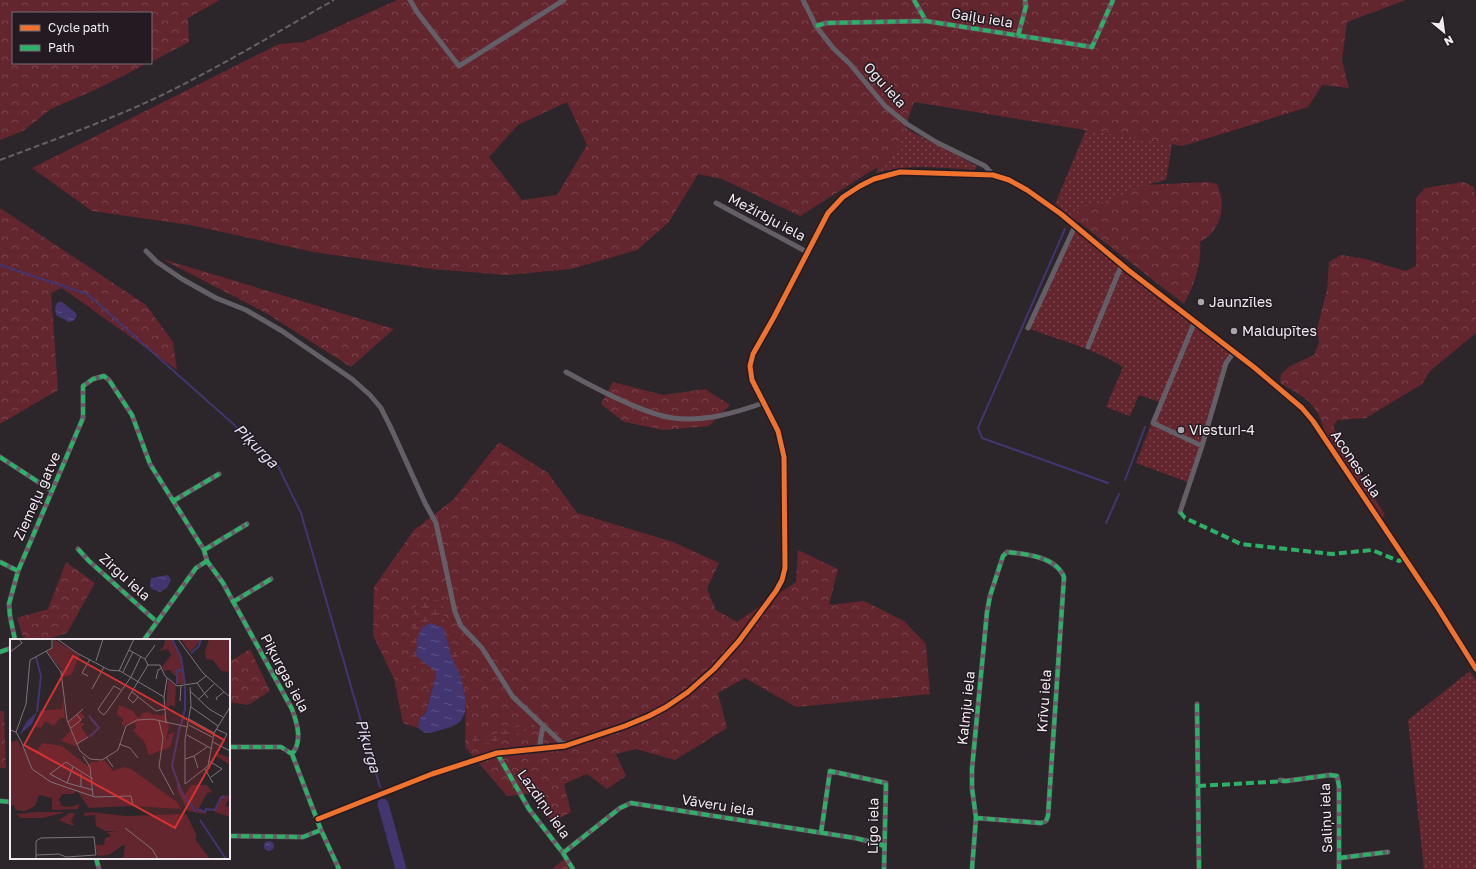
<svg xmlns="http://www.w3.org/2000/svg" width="1476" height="869" font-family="'Golos Text',sans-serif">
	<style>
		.green { fill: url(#green-dots) }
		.forest { fill: url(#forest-crowns); fill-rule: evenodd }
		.wetland { fill: url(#wetland-marsh) }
		.water { fill: url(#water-ripples) }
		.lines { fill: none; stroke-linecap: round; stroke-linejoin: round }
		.stream { stroke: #423570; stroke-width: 2 }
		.river { stroke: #423570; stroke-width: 11 }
		.minor { stroke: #645e67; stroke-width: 5 }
		.rail { stroke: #666166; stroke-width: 2; stroke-dasharray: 6 3; stroke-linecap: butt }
		.quiet { stroke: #2db169; stroke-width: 4; stroke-dasharray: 8 4; stroke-linecap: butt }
		.cycleway-casing { stroke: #241a22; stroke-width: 8 }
		.cycleway { stroke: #ef722f; stroke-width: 5 }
		.poi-dot { fill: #aca5ab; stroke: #241a22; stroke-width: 1.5 }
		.labels { text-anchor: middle; stroke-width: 3; stroke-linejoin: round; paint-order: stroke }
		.street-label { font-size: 14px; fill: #f1eaf0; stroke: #241a22 }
		.poi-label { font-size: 14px; fill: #f1eaf0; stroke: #241a22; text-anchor: start }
		.water-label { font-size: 15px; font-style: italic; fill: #e0def2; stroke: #241a22 }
		.inset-river { fill: none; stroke: #423570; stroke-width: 2 }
		.inset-road { fill: none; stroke: #7b747a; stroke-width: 1 }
		.view { fill: #d73232; fill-opacity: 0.15; stroke: #d73232; stroke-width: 2 }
		.inset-edge { fill: none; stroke: #f1eaf0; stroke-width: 2 }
	</style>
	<defs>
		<pattern id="green-dots" width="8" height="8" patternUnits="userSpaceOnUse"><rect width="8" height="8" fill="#63252e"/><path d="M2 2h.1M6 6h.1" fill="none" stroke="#7a454d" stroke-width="1.8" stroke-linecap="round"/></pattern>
		<pattern id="forest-crowns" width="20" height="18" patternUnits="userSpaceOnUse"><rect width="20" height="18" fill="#63252e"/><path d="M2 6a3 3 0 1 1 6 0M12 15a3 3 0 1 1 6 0" fill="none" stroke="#7a454d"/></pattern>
		<pattern id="wetland-marsh" width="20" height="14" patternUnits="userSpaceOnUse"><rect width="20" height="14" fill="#63252e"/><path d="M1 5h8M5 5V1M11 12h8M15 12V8" fill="none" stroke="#7a454d"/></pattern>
		<pattern id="water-ripples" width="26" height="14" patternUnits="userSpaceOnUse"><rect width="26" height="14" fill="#423570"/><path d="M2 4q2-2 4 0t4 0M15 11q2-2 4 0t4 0" fill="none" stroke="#5e5285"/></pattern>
	</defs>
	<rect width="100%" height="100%" fill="#2c262b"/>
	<path class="green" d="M891,117L914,133L977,166L975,170C938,168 912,163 876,173Z
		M1086,130L1172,144L1166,180L1138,187L1110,219L1077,222L1055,204Z
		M1075,226L1234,352L1226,363L1190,483L1136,463L1160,402L1139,395L1130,416L1106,407L1123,367C1094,348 1060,341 1028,328Z
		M1470,671L1476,681V869H1424L1408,720Z"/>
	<path class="forest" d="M0,0H220L188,18L189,42L151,62V13H13V63H148L97,89L51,109L23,131L0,140Z
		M397,0H1406L1347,22L1342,60L1349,88L1322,85L1308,107L1183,146L914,102L895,156L800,216L722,179L698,174L669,222L637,250L571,269L507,275L432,269L313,252L190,225L92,211L32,168L279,44L304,42ZM567,102L587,145L557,195L522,200L489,157L518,125Z
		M1208,182L1217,184C1227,205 1221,231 1200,242C1202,264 1194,285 1184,304L1072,217L1080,207L1109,201L1143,185Z
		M1463,182L1474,187L1476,200V333L1430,371L1422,384L1366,418L1338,420L1333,425L1338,438L1385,515L1379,521L1325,435C1319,404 1306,398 1280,383L1281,374L1290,366L1314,355L1319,343L1317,329L1327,290L1329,262L1341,255L1366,259L1405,271L1416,266V198L1425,188Z
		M0,208L146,305L173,342L177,370L62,288L51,293L58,390L0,424Z
		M162,259L394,329L351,367L266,313Z
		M613,382L663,395L705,389L730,405L709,426L664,430L624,422L601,404Z
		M499,442L548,473L577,513L673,542L719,563L707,589L716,610L737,622L796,582L798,550L838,569L829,605L864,601L904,621L926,644L930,694L796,707L745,678L718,693L727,728L675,760L636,749L616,754L626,776L607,789L587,774L564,784L571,812L551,823L537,793L507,796L465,747L466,702L461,677L433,670L426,712L420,718L418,728L403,723L394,679L373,635L374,587L414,530L453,500Z
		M66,562L95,583L67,633L46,640H24L17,618L48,609Z
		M250,649L270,691L248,705L229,702V662Z
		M0,711H4L6,768H0Z
		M564,859L570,869H552Z"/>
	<path class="wetland" d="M438,600L444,604C439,623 457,649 463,668C466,678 465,691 466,702L461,677L451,655V650L422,627L417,639L416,656L435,671L436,675L426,712C421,697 433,682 428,670L412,668L408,660L413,645L406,638L407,634L416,623L414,608L420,603Z
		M533,721L535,728L471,749L473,736L468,731L472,728L488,737L525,722Z"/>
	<path class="water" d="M58,302H62L76,313L77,316L73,321L69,322L56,315L55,307Z
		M168,575L171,580L167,588L160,592L152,589L150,585L151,578Z
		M431,623L444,628L451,655L461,677L466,702L465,713L460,722L451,727L430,733H425L418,728L420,718L426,712L436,675L435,671L416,656L417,639L422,627Z
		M264 846a5 5 0 1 1 10 0a5 5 0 1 1-10 0Z"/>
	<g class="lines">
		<path class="stream" d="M1065,229L978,428L982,438L1108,483
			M0,265L87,294L276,462L301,513L380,787
			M1125,480L1145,427
			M1106,523L1119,494"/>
		<path class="river" d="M383,804L401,869"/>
		<path class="minor" d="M410,0L417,12L459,66L564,0
			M803,0L816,26L833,48L850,64L885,106L907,124L936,142L985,166L993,175
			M914,0L926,21
			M816,26L826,23L926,21L1092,47L1113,0
			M1018,36L1026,6L1025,0
			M716,203L807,252
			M146,251L157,262L182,279L216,298L246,310L282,331L352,379L370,395L381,408L391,428L425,503L436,523L455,612L461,626L482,648L513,697L565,746
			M1195,321L1153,423L1202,446
			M1028,328L1075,226
			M1088,347L1122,264
			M566,372C593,387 643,414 673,418C704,422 735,413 763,403
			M0,457L52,491
			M173,501L219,474
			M1180,512L1202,446L1226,363L1234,352
			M78,549L89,561L157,622L196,568L207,561
			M204,550L247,524
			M0,562L18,571
			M233,602L271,579
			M15,640L10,616L9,604L18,571L83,418V386L93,379L104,376L109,380L132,415L150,464L204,550L207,561L223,583L292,709C297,723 303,741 292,754
			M144,640L157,622
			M0,652L11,648
			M1197,704L1199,869
			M229,747H281L292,754
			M539,749L543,725
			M497,753L529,809L563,853L573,869
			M292,754L321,830L339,869
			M1280,780L1286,781L1330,775L1337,776L1339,786V869
			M0,801L11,802
			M318,819L432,774L497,753L565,746L625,726L649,716L666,707L688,692L714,669L739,641L776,591L782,580L785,568L784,457L778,431L752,380L750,366L753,354L774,317L828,213L843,197L860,186L874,179L900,172L993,175L1009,180L1027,190L1061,214L1128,270L1255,368L1302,408L1313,421L1436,605L1476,669
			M821,833L830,771L886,783L884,869
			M229,836L303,837L321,830
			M563,853L620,808L631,803L855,838L880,844L883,846
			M96,858L99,869
			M1339,858L1388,852
			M972,869L976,818L972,788V769L987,612L990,596L1003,556L1007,552C1027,554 1056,557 1064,577L1048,816L1046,821L1041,823L976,818"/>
		<path class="rail" d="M0,160C53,140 107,121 158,97C218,68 276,33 334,0"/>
		<path class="quiet" d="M914,0L926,21
			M816,26L826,23L926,21L1092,47L1113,0
			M1018,36L1026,6L1025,0
			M0,457L52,491
			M173,501L219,474
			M1180,512L1185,518L1241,544L1332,554L1372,550L1399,561L1404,558
			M78,549L89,561L157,622L196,568L207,561
			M204,550L247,524
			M0,562L18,571
			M233,602L271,579
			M15,640L10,616L9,604L18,571L83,418V386L93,379L104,376L109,380L132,415L150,464L204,550L207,561L223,583L292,709C297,723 303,741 292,754
			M144,640L157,622
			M0,652L11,648
			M1197,704L1199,869
			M229,747H281L292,754
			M497,753L529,809L563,853L573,869
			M292,754L321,830L339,869
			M1198,786L1286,781L1330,775L1337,776L1339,786V869
			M0,801L11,802
			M821,833L830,771L886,783L884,869
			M229,836L303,837L321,830
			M563,853L620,808L631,803L855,838L880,844L883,846
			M96,858L99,869
			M1339,858L1388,852
			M972,869L976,818L972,788V769L987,612L990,596L1003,556L1007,552C1027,554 1056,557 1064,577L1048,816L1046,821L1041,823L976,818"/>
		<g class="cycleway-casing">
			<path id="cycleway" d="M318,819L432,774L497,753L565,746L625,726L649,716L666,707L688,692L714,669L739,641L776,591L782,580L785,568L784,457L778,431L752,380L750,366L753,354L774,317L828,213L843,197L860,186L874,179L900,172L993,175L1009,180L1027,190L1061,214L1128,270L1255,368L1302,408L1313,421L1436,605L1476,669"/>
		</g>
		<use href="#cycleway" class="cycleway"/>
	</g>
	<g class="poi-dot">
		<circle cx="1201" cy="302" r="4"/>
		<circle cx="1234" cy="331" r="4"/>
		<circle cx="1181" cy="430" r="4"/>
	</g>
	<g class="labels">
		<g class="street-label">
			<text transform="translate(982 18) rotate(9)" y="5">Gaiļu iela</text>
			<text transform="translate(885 85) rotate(48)" y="5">Ogu iela</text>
			<text transform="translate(767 217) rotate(28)" y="5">Mežirbju iela</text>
			<text transform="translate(1356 464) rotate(56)" y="5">Acones iela</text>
			<text transform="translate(37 496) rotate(-66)" y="5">Ziemeļu gatve</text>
			<text transform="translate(125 577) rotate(42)" y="5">Zirgu iela</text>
			<text transform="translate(285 673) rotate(62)" y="5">Piķurgas iela</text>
			<text transform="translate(1044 701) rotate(-86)" y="5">Krīvu iela</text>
			<text transform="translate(966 708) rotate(-84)" y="5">Kalmju iela</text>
			<text transform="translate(544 804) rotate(55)" y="5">Lazdiņu iela</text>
			<text transform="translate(718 805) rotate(9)" y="5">Vāveru iela</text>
			<text transform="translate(1326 818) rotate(-92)" y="5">Saliņu iela</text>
			<text transform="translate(873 826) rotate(-89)" y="5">Līgo iela</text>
		</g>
		<g class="poi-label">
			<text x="1209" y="307">Jaunzīles</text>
			<text x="1242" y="336">Maldupītes</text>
			<text x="1189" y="435">Viesturi-4</text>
		</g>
		<g class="water-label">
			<text transform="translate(256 446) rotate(45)" y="5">Piķurga</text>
			<text transform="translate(368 746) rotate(74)" y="5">Piķurga</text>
		</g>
	</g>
	<g transform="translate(10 639)">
		<rect width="220" height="220" fill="#2c262b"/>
		<path d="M43,0L70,16L61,36L52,38L51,30L37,13L43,8ZM70,73L75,78L69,83L75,85L71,88L78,98L67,105L58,83Z" fill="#63252e"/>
		<path d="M162,0L172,20L175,45H168V37H165L160,31L154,32L152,28L161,16L158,10L149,12L154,7L155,1ZM171,0H192L180,13ZM199,0H220V33L211,32L203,21L196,20L195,13ZM158,41L166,47L165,68L161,66L156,70ZM53,58L55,79H50L44,87L35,82L31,89L25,88L30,72L52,70ZM109,66L123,72L127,78H130L132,74L139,73L144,77L145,75L151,77L155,74L159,87L156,101L159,99L158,96L164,93L160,108L139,116L135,104L123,91L126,89L125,84L116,85L114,88L111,84L114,81L107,75ZM61,91L67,106L66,107L51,102ZM8,101L11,108L28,111L32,104L52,107L77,127L82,123L95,122L103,132L114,128L121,130L167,163L171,170L124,167L79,169L67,152L63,155H52L49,161L52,167L60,168L70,165L68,170L42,171V159L29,156L25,167L15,172L5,171L4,166H0V103ZM207,111L209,115L220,119L219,125L204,116ZM167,142L175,156L181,146H197L202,153L197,154L188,171L196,173L195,175L178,172L167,150ZM212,156L220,157L215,167L220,168V178L205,173L204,170ZM27,173H52L53,174L32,179H10L7,175ZM81,173L116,177L176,175L187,197L185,200L200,220H113L115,207L113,206L99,216L88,217L85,206H94L95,199L101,197L97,193L110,192H95L86,187L85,176L74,177V174ZM59,174H65L61,183L64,185L63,187L49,181Z" fill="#63252e"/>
		<path d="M27,73L22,85L9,96L17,82Z" fill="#423570"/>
		<path class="inset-river" d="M162,0L171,18L175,45M181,14L189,7L191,0M26,18L31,37L27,73M167,45V32L173,30M79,77L89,89L79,98M171,86L175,70V47M170,87L162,127L172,154L186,173M187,170L195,173L196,170L205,171L211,158H215M190,181L216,220"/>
		<path class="inset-road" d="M47,0L67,14L99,31L110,32L154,58M168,0L193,34L220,58M119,11L135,20L138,26M36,12L51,33L57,81L70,112L80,120L92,121L108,111L116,87L127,81L142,80L178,88M0,13L12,4L9,0M135,20L145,6M86,22L93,0M138,26H150L155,37L167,47L187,44L196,37M109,32L124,0M113,33L123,13M78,37L72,34L80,20M146,40L148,31L152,29M187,44L198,59M180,48L181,66L175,100V145L198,127L204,94L220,68M82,50L94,28M111,51L104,47L88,70L91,74L94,76L98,71L121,38L131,17M180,52L199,70L213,78M122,53L146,72L155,70M128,58L123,64L118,59L138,26M189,60L204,45M207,61L206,59L214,53M170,62L171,47M181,68L208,87M179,80L204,94M149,82L153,99L149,128L164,156M58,83L73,70M156,84L154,58L157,39M179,86L202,98M61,89L71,81L67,76M206,90L217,95L210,108M0,91L6,93L11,102L22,130L41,143L85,158L121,157L123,166M6,93L16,65L20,21L42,9V0M177,96L202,110M203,103L220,112M67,105L78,98M109,105L120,109L128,119M73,117L80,128L83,157M184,117L197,108M96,118L103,128M175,120L184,117L188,129M199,122L212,130L201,138M195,130L203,144M71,135V148M83,140L56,123L40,135L57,144L83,151M57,144L63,128M115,189L142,210L148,220M26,216L49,215L56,218L86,216L84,198L31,199L26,202V220"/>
		<path class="view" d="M63,17L214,101L165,189L14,106Z"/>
		<rect width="220" height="220" class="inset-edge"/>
	</g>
	<rect x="12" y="12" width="140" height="52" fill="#241a22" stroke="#766d74"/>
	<rect x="20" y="25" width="20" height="6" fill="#ef722f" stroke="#766d74"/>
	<text x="48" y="32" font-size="12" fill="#f1eaf0">Cycle path</text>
	<rect x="20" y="45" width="20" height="6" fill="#2db169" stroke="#766d74"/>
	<text x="48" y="52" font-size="12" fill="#f1eaf0">Path</text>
	<g transform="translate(1444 32) rotate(151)" stroke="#241a22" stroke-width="3" paint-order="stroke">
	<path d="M0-3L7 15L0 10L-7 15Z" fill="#f1eaf0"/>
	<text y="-6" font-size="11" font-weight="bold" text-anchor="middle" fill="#f1eaf0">N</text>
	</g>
</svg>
